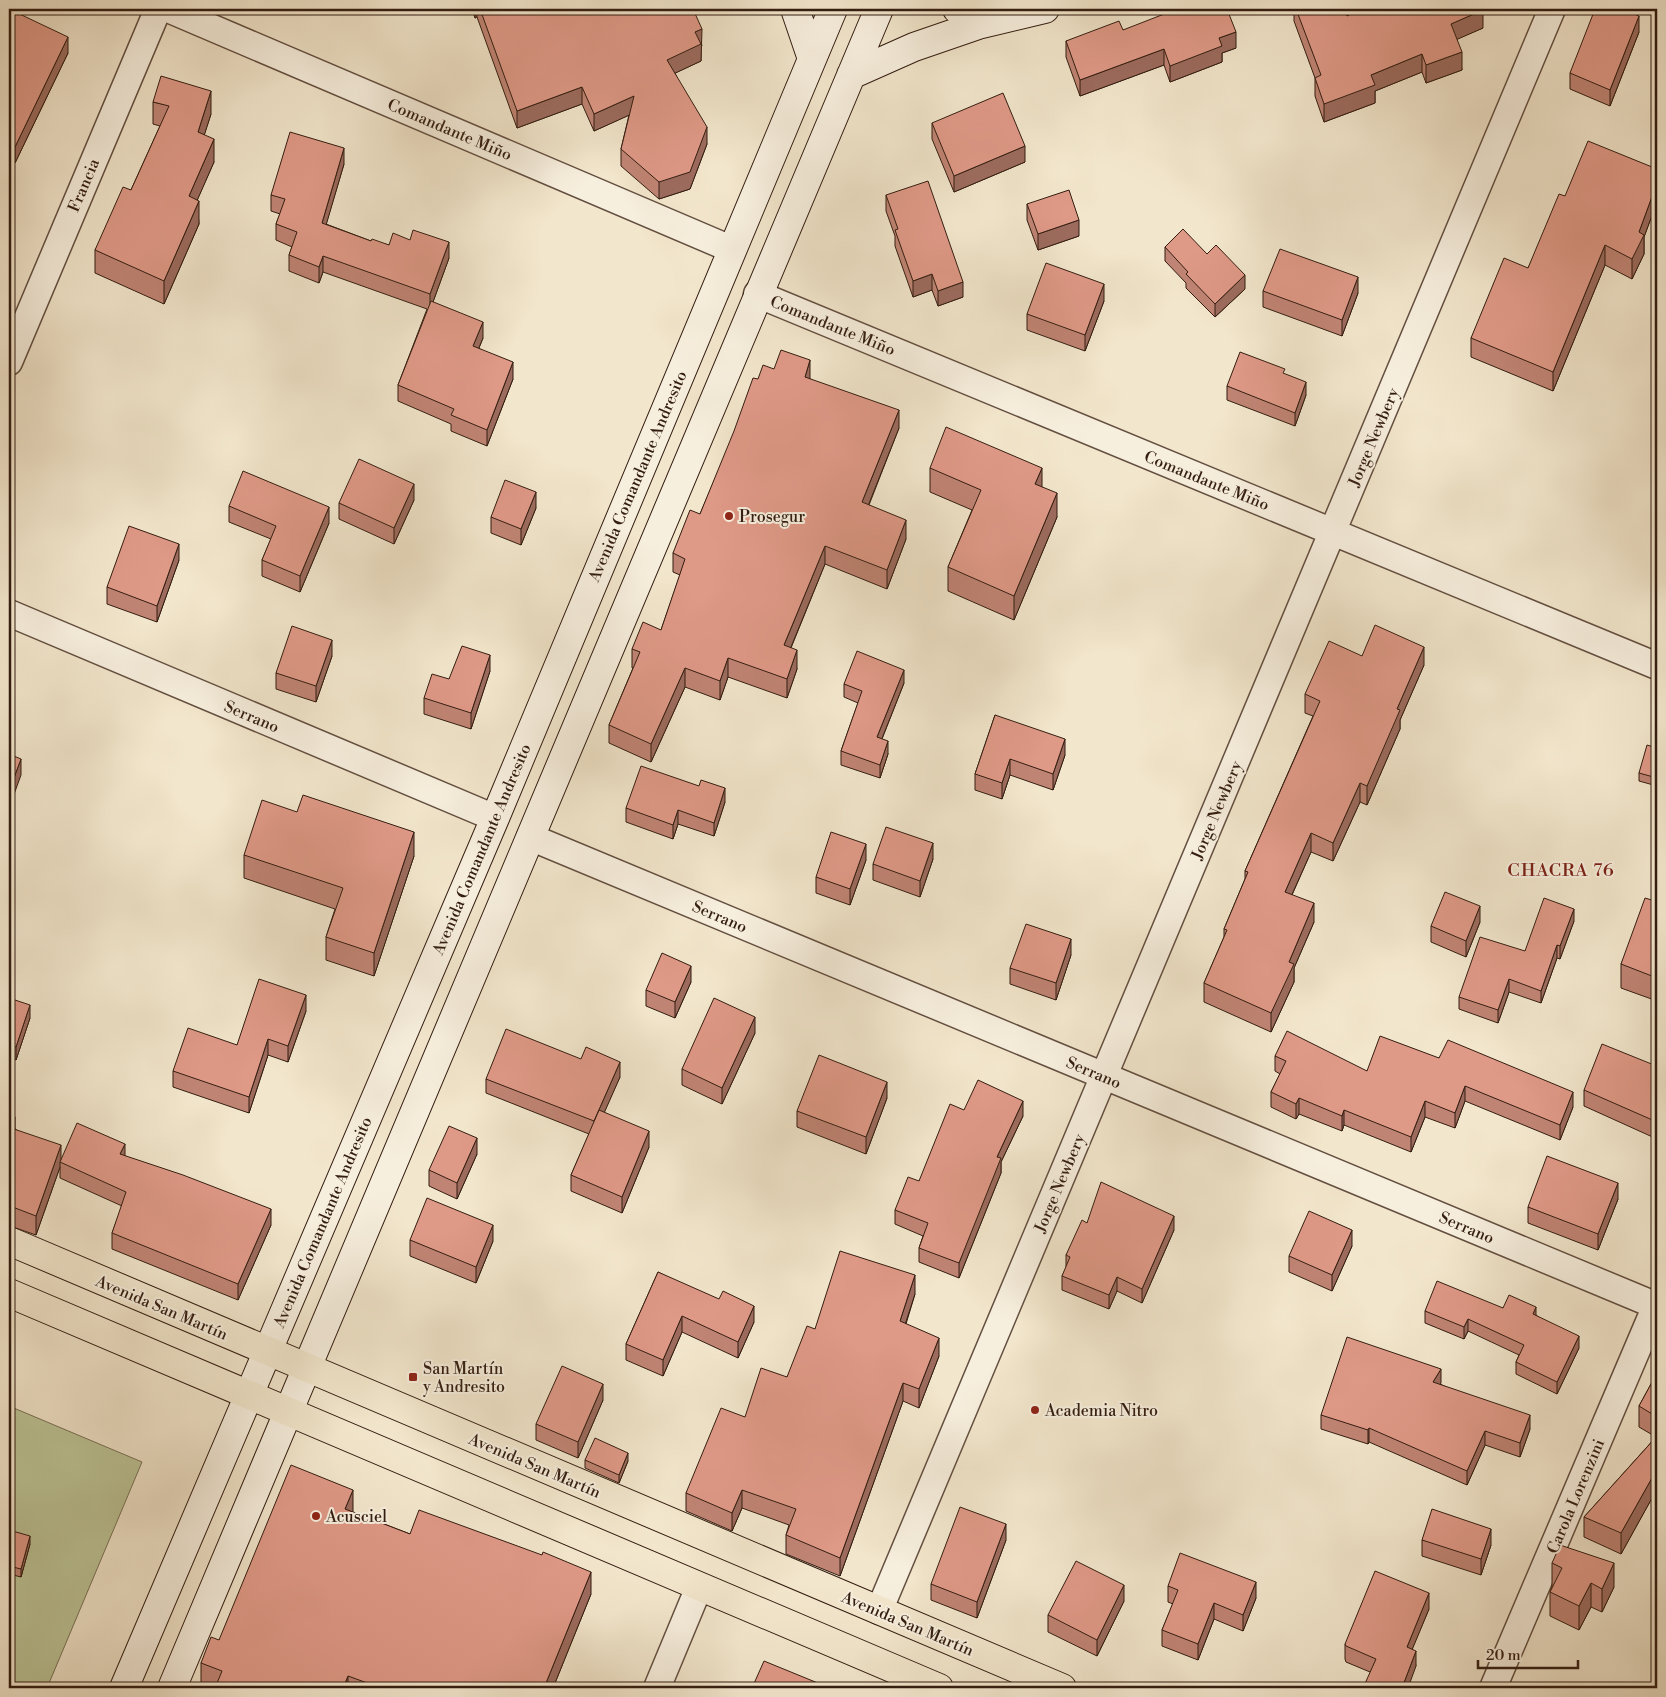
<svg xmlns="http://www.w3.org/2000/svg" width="1666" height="1697" font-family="'Libre Bodoni',serif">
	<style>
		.green { fill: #bcc497; stroke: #787054 }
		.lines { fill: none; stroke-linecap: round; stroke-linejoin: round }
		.minor-casing { stroke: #634f40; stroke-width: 29 }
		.secondary-casing { stroke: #331d11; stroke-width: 30 }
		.primary-casing { stroke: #331d11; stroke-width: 30 }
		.minor { stroke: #f7efde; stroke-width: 26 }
		.secondary { stroke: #f7efde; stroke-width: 28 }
		.primary { stroke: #f2e6cc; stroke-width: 28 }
		.wall { fill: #c08474; stroke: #331d11 }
		.shaded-wall { fill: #9c6b5e; stroke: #331d11 }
		.building { fill: #df9987; stroke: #331d11 }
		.poi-dot { fill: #8f2418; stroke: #f7efde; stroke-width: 2 }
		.labels { text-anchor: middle; stroke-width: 4; stroke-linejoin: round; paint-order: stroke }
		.street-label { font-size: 16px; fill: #331d11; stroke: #f7efde }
		.poi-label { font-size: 16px; fill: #331d11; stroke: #f7efde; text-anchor: start }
		.neighbourhood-label { font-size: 18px; letter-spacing: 1px; fill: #7a1f14; stroke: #f7efde }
	</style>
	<rect width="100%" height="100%" fill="#f2e6cc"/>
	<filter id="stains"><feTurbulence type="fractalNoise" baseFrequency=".004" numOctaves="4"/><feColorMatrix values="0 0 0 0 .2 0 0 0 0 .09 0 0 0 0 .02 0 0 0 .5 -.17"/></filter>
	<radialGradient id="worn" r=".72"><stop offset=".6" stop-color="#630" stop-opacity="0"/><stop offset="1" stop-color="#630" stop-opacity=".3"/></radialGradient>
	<path class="green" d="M9,1406L142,1462L47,1688H9Z"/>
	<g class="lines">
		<g class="minor-casing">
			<path id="minor" d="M168,9L731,249
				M757,294L1657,666
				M9,362L158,9
				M9,613L495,818
				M530,837L1657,1306
				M879,1611L1552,9
				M657,1688L699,1587
				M1493,1688L1657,1303"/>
		</g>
		<g class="secondary-casing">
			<path id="secondary" d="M795,9L812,59
				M957,9L1001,12
				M851,75L914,47L978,25L1045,9
				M124,1688L495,818L833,9
				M172,1688L879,9"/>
		</g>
		<g class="primary-casing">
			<path id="primary" d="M9,1241L1062,1688
				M9,1293L939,1688"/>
		</g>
		<use href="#minor" class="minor"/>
		<use href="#secondary" class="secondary"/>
		<use href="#primary" class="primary"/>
	</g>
	<path class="wall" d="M9,9L68,53L15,163L9,160Z
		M472,9H693L702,46H701V61L675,73L707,144L690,189L659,199L621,166V149L629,115L594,131L582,104L517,128L477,17L475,18Z
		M1294,9H1344L1347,16L1483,28L1457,39L1462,70L1426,83L1422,72L1375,91V103L1324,122L1315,96V78L1294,21Z
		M1123,30L1236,48L1222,53V62L1170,82L1164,65L1080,96L1066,57V41Z
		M1639,32L1610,106L1570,89V73Z
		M153,102L211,114L204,135L214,162L197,200L199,224L164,304L95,273V250L131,190L160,126L153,124Z
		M932,123L1025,162L954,192L932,139Z
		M344,164L326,224L371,241L449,258L433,302L483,338L479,348L513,379L487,446L451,431V424L398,401V385L427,309L323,272L319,283L289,271V255L292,247L276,240V224L280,214L271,211V195Z
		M1657,169V202L1644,237V254L1632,279L1605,265L1553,391L1471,357V338L1528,268L1565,196Z
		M886,195L963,297L938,306L932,290L913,297L895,246V236L886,211Z
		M1027,204L1079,236L1038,250L1027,220Z
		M1165,247L1245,289L1215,317L1186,288V283L1165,261Z
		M1263,291L1358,293L1342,336L1263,307Z
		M1104,301L1085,351L1027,330V314Z
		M758,379H810L899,428L869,505L906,539L887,589L825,564L791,648L797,669L787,698L728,677L720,700L685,687L651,762L609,743V725L633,668H632V649L661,630L680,575L673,572V553L700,514Z
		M1227,386L1306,395L1295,426L1227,400Z
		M930,468L1042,487L1057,517L1014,620L948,591V567L972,510L930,492Z
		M414,500L394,544L339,519V503Z
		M229,506L329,523L300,592L262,576V560L271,539L229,522Z
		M536,508L521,545L491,533V517Z
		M179,560L157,622L107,604V587Z
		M332,656L316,702L276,689V673Z
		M1362,656L1424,665L1400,720V729L1367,805L1360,802L1333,861L1311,852L1292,895L1314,922L1294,968V982L1271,1032L1204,1002V983L1224,937V929L1245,879V871L1313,716L1305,713V694Z
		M490,671L471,729L424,714V698L449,679Z
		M904,683L882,739L888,754L880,778L841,765V751L858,703L844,697V684Z
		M995,715L1065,755L1053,790L1010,775L1002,799L975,790V774Z
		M1657,748V786L1639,781V773Z
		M725,802L714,836L678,824L673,839L626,822V808Z
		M244,855L414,856L374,976L326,960V937L335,909L244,878Z
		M933,859L920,897L873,880V864Z
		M866,860L850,905L816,893V877Z
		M1657,895V1001L1621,988V964Z
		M1574,921L1560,959L1557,958L1541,1003L1509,992L1498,1023L1459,1009V997L1525,951Z
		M1480,922L1466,957L1431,942V926Z
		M1071,955L1056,1000L1010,984V968Z
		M691,982L675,1018L646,1006V990Z
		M9,998L30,1018L16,1060L9,1057Z
		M306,1011L288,1062L268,1055L249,1113L173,1087V1071L237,1045Z
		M755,1033L722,1104L682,1085V1069Z
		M1275,1056L1367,1071L1439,1058L1573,1107L1560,1140L1465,1101L1455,1128L1425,1117L1411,1152L1344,1125L1342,1131L1299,1114L1296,1119L1271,1107V1092L1280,1074L1275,1071Z
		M1657,1062V1139L1584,1106V1090L1654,1065Z
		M620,1077L604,1112L649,1147L622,1213L571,1191V1175L589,1134L486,1093V1079Z
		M887,1098L866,1154L797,1127V1111Z
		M964,1110L1023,1116L1001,1162V1173L959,1278L919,1262V1248L923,1236L895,1224V1210L919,1181Z
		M9,1114L15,1129L61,1160L125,1156L271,1225L238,1300L112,1249V1233L122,1206L60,1178V1167L36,1235L10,1226V1222H9Z
		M477,1154L457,1199L429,1186V1170Z
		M1618,1199L1598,1250L1528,1223V1207Z
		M1087,1223L1174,1230L1142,1303L1117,1291L1109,1309L1062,1290V1276L1066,1268V1255Z
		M410,1240L493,1241L476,1283L410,1256Z
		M1352,1246L1332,1291L1289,1272V1256Z
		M658,1272L754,1322L738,1358L682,1332L663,1376L626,1360V1344Z
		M915,1294L906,1324L939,1356L919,1408L903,1401L840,1576L786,1554V1535L789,1525L742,1508L732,1531L686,1511V1493L745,1417L787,1377L815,1329Z
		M1503,1308L1536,1315L1579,1348L1557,1394L1516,1374V1362L1519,1355L1468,1331L1464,1339L1425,1323V1311Z
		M1657,1373V1489L1621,1554L1584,1537V1517L1656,1437L1639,1427V1406Z
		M1441,1383L1440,1384L1530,1429L1520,1457L1485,1445L1467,1485L1369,1442L1368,1444L1321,1429V1415Z
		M603,1400L578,1458L536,1440V1424Z
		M585,1460L628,1461L619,1483L585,1468Z
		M353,1512L410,1534L591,1594L553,1688H207L201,1686V1663L219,1640Z
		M9,1530L30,1544L21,1577L9,1574Z
		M1006,1540L977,1618L931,1600V1584Z
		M1422,1540L1491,1545L1481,1575L1422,1556Z
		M1552,1563L1614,1587L1602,1612L1591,1607L1579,1630L1550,1616V1592L1552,1587Z
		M1168,1586L1256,1598L1243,1631L1214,1619L1198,1660L1162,1646V1630L1173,1604L1168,1602Z
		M1124,1601L1097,1656L1048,1632V1615Z
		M1429,1609L1412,1649L1416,1666L1370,1672L1346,1662L1345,1659V1644Z"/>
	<path class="shaded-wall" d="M475,9H477V17L475,18Z
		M1483,10V28L1451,42V24Z
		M1639,16V32L1610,106V90Z
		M702,29L701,61L667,77V60L695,32Z
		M1236,32V48L1222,53V62L1170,82V66L1219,38Z
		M68,37V53L15,163V147Z
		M1164,49V65L1080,96V80Z
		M1462,52V70L1426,83V65Z
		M1422,54V72L1375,91V103L1324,122V104L1371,75Z
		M582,87V104L517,128V111Z
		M211,91V114L198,155V132Z
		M634,96V113L594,131V114Z
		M707,127V144L690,189L659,199V182Z
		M214,139V162L189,219V196Z
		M1025,146V162L954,192V176Z
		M344,148V164L322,239V223Z
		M1657,183V202L1644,237V254L1632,279V259L1639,232Z
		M199,201V224L164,304V281Z
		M1079,220V236L1038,250V234Z
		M449,242V258L430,310V294Z
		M1605,245V265L1553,391V372Z
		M323,256V272L319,283V267Z
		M932,274V290L913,297V281Z
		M1245,275V289L1215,317V304Z
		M1358,277V293L1342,336V320Z
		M963,282V297L938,306V291Z
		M1104,284V301L1085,351V335Z
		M483,322V338L473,362V346Z
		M810,360V379L805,396V377Z
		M513,362V379L487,446V430Z
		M1306,382V395L1295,426V413Z
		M899,410V428L862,521V502Z
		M1042,468V491L1035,484Z
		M414,484V500L394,544V528Z
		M536,492V508L521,545V529Z
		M1057,493V517L1014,620V596Z
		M329,507V523L300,592V576Z
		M906,520V539L887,589V570Z
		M179,544V560L157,622V606Z
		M825,546V564L784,664V645Z
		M332,640V656L316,702V686Z
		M1424,647V665L1400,720V729L1367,805V786L1397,709Z
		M797,650V669L787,698V679Z
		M490,655V671L471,729V713Z
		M728,658V677L720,700V681Z
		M685,668V687L651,762V744Z
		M904,670V683L877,751V737Z
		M1065,739V755L1053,790V774Z
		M888,741V754L880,778V765Z
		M21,759V775L9,808V791Z
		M1010,759V775L1002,799V783Z
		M1360,783V802L1333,861V843Z
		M725,788V802L714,836V823Z
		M678,810V824L673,839V825Z
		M414,832V856L374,976V953Z
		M1311,833V852L1285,910V892Z
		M933,843V859L920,897V881Z
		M866,844V860L850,905V889Z
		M1314,903V922L1294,968V982L1271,1032V1013L1289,962Z
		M1480,906V922L1466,957V941Z
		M1574,909V921L1560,959V946Z
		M1071,939V955L1056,1000V983Z
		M1557,945V958L1541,1003V991Z
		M691,966V982L675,1018V1002Z
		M1509,979V992L1498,1023V1010Z
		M306,995V1011L288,1062V1046Z
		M30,1005V1018L16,1060V1047Z
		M755,1017V1033L722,1104V1088Z
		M268,1039V1055L249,1113V1097Z
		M620,1062V1077L594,1136V1121Z
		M887,1082V1098L866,1154V1137Z
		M1465,1086V1101L1455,1128V1113Z
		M1573,1092V1107L1560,1140V1125Z
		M1299,1098V1114L1296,1119V1104Z
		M1023,1101V1116L1001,1162V1173L959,1278V1263L997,1157Z
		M1425,1101V1117L1411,1152V1137Z
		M1344,1110V1125L1342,1131V1116Z
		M15,1117V1137L11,1128Z
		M649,1131V1147L622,1213V1197Z
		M477,1138V1154L457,1199V1183Z
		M125,1144V1160L120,1154Z
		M61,1145V1162H60V1167L36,1235V1216Z
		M1618,1183V1199L1598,1250V1234Z
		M271,1209V1225L238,1300V1284Z
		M1174,1216V1230L1142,1303V1289Z
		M493,1225V1241L476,1283V1267Z
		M1352,1230V1246L1332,1291V1275Z
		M915,1275V1294L900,1340V1321Z
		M1117,1277V1291L1109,1309V1295Z
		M754,1306V1322L738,1358V1342Z
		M1536,1307V1319L1533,1314Z
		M682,1316V1332L663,1376V1360Z
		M1468,1319V1331L1464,1339V1327Z
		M1579,1336V1348L1557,1394V1382Z
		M939,1338V1356L919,1408V1389Z
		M1441,1369V1383L1433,1396V1382Z
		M903,1383V1401L840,1576V1558Z
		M603,1384V1400L578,1458V1442Z
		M1530,1415V1429L1520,1457V1443Z
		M1369,1428V1442L1368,1444V1430Z
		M1485,1431V1445L1467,1485V1471Z
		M628,1453V1461L619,1483V1475Z
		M1657,1469V1489L1621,1554V1533Z
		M353,1490V1513L345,1509Z
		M742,1490V1508L732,1531V1513Z
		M1006,1524V1540L977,1618V1602Z
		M1491,1529V1545L1481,1575V1559Z
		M30,1536V1544L21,1577V1569Z
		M1614,1563V1587L1602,1612V1589Z
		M591,1572V1594L553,1688H544Z
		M1256,1582V1598L1243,1631V1615Z
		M1591,1583V1607L1579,1630V1606Z
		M1124,1585V1601L1097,1656V1640Z
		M1429,1593V1609L1407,1662V1647Z
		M1214,1603V1619L1198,1660V1644Z
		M1416,1651V1666L1408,1688H1402Z
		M348,1676V1688H343Z"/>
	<path class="building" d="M9,9L68,37L15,147L9,145Z
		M480,9H693L702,29L695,32L701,44L667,60L707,127L690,172L659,182L621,149L634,96L594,114L582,87L517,111Z
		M1177,9H1227L1236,32L1219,38L1222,46L1170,66L1164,49L1080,80L1066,41L1119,21L1123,30Z
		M1296,9H1344L1347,16L1360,9H1482L1483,10L1451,24L1462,52L1426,65L1422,54L1371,75L1375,85L1324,104L1315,78L1321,75Z
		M1595,9H1622L1639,16L1610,90L1570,73Z
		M161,76L211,91L198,132L214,139L189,196L199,201L164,281L95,250L123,187L131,190L169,106L153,102Z
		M1003,93L1025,146L954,176L932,123Z
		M290,132L344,148L322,223L371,241L372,239L389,245L393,233L410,240L413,230L449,242L430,294L323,256L319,267L289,255L297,232L276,224L285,199L271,195Z
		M1588,141L1657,169V183L1639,232L1644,235L1632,259L1605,245L1553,372L1471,338L1504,258L1528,268L1559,194L1565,196Z
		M928,181L963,282L938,291L932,274L913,281L895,230L898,229L886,195Z
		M1069,190L1079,220L1038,234L1027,204Z
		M1183,229L1207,254L1216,245L1245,275L1215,304L1186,274L1188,272L1165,247Z
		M1280,249L1358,277L1342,320L1263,291Z
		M1046,263L1104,284L1085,335L1027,314Z
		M431,301L483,322L473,346L513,362L487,430L451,415L454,409L398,385Z
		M781,350L810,360L805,377L899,410L862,502L906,520L887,570L825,546L784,645L797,650L787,679L728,658L720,681L685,668L651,744L609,725L640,652L632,649L643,622L661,630L685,559L673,553L690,510L700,514L734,431L753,378L758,379L763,365L774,369Z
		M1240,352L1285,369L1283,373L1306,382L1295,413L1227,386Z
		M946,427L1042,468L1035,484L1057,493L1014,596L948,567L981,490L930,468Z
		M359,459L414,484L394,528L339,503Z
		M243,471L329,507L300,576L262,560L276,526L229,506Z
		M505,480L536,492L521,529L491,517Z
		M129,526L179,544L157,606L107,587Z
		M1375,625L1424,647L1397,709L1400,710L1367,786L1360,783L1333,843L1311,833L1285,892L1314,903L1289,962L1294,964L1271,1013L1204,983L1227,930L1224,929L1248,872L1245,871L1320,701L1305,694L1329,641L1362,656Z
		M292,626L332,640L316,686L276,673Z
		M462,646L490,655L471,713L424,698L432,674L449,679Z
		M857,651L904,670L877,737L888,741L880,765L841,751L862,691L844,684Z
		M995,715L1065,739L1053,774L1010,759L1002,783L975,774Z
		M1647,745L1657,748V778L1639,773Z
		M9,754L21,759L9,791Z
		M641,766L699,786L701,780L725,788L714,823L678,810L673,825L626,808Z
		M303,795L414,832L374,953L326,937L343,888L244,855L262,800L297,812Z
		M886,827L933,843L920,881L873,864Z
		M831,832L866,844L850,889L816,877Z
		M1445,892L1480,906L1466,941L1431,926Z
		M1657,895V978L1621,964L1645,898L1655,901Z
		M1544,898L1574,909L1560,946L1557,945L1541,991L1509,979L1498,1010L1459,997L1480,937L1525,951Z
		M1026,924L1071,939L1056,983L1010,968Z
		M662,953L691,966L675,1002L646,990Z
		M259,979L306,995L288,1046L268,1039L249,1097L173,1071L188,1028L237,1045Z
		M9,998L30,1005L16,1047L9,1044Z
		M714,998L755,1017L722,1088L682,1069Z
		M506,1029L581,1059L586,1047L620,1062L594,1121L486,1079Z
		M1287,1031L1367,1071L1380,1036L1439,1058L1448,1040L1573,1092L1560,1125L1465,1086L1455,1113L1425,1101L1411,1137L1344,1110L1342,1116L1299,1098L1296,1104L1271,1092L1286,1061L1275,1056Z
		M1602,1044L1654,1065L1656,1061L1657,1062V1122L1584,1090Z
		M819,1055L887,1082L866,1137L797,1111Z
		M978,1080L1023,1101L997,1157L1001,1158L959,1263L919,1248L928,1223L895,1210L908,1177L919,1181L950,1104L964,1110Z
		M599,1110L649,1131L622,1197L571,1175Z
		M9,1114L15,1117L11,1128L61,1145L36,1216L10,1206L11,1202H9Z
		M77,1123L125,1144L120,1154L183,1175L271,1209L238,1284L112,1233L126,1192L60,1162Z
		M449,1126L477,1138L457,1183L429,1170Z
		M1547,1156L1618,1183L1598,1234L1528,1207Z
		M1101,1182L1174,1216L1142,1289L1117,1277L1109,1295L1062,1276L1070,1257L1066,1255L1082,1220L1087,1223Z
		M427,1198L493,1225L476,1267L410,1240Z
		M1309,1211L1352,1230L1332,1275L1289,1256Z
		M840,1251L915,1275L900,1321L939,1338L919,1389L903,1383L840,1558L786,1535L796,1509L742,1490L732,1513L686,1493L721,1408L745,1417L761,1368L787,1377L807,1326L815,1329Z
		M658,1272L719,1299L723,1291L754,1306L738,1342L682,1316L663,1360L626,1344Z
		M1437,1281L1503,1308L1509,1295L1536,1307L1533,1314L1579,1336L1557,1382L1516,1362L1524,1345L1468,1319L1464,1327L1425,1311Z
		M1347,1337L1441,1369L1433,1382L1530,1415L1520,1443L1485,1431L1467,1471L1369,1428L1368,1430L1321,1415Z
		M562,1366L603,1384L578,1442L536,1424Z
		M1657,1373V1417L1639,1406Z
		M1657,1436V1469L1621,1533L1584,1517Z
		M595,1438L628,1453L619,1475L585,1460Z
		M291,1465L353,1490L345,1509L410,1534L419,1510L542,1555L543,1552L591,1572L544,1688H381L348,1676L343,1688H215L222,1671L201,1663L211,1637L219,1640Z
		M960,1507L1006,1524L977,1602L931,1584Z
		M1432,1509L1491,1529L1481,1559L1422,1540Z
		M9,1530L30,1536L21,1569L9,1566Z
		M1560,1545L1614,1563L1602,1589L1591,1583L1579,1606L1550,1592L1562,1568L1552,1563Z
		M1180,1553L1256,1582L1243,1615L1214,1603L1198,1644L1162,1630L1178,1590L1168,1586Z
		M1076,1561L1124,1585L1097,1640L1048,1615Z
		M1375,1571L1429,1593L1407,1647L1416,1651L1402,1688H1363L1376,1659L1346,1646L1345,1644Z
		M764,1661L830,1688H752Z"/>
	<g class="poi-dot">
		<circle cx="729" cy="516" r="5"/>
		<rect x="408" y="1372" width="10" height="10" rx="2.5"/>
		<circle cx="1035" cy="1410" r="5"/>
		<circle cx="316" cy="1516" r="5"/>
	</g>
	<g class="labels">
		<g class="street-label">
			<text transform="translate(450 129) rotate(23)" y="6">Comandante Miño</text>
			<text transform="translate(83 185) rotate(-67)" y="6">Francia</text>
			<text transform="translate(833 325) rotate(22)" y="6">Comandante Miño</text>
			<text transform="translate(1373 437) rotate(-67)" y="6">Jorge Newbery</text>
			<text transform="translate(637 476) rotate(-67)" y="6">Avenida Comandante Andresito</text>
			<text transform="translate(1207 480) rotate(22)" y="6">Comandante Miño</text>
			<text transform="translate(252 716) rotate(23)" y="6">Serrano</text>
			<text transform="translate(1216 810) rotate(-67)" y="6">Jorge Newbery</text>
			<text transform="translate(481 849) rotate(-67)" y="6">Avenida Comandante Andresito</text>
			<text transform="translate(720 916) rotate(23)" y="6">Serrano</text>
			<text transform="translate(1094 1072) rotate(23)" y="6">Serrano</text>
			<text transform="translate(1059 1183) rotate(-67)" y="6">Jorge Newbery</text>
			<text transform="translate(322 1222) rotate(-67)" y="6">Avenida Comandante Andresito</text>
			<text transform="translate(1467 1227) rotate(23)" y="6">Serrano</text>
			<text transform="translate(162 1307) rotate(23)" y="6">Avenida San Martín</text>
			<text transform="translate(535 1465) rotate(23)" y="6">Avenida San Martín</text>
			<text transform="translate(1575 1496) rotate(-67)" y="6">Carola Lorenzini</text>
			<text transform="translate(908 1623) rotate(23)" y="6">Avenida San Martín</text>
		</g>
		<g class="poi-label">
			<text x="739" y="522">Prosegur</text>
			<text x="423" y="1374">San Martín<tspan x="423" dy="18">y Andresito</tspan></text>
			<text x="1045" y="1416">Academia Nitro</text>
			<text x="326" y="1522">Acusciel</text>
		</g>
		<g class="neighbourhood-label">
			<text x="1561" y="876">CHACRA 76</text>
		</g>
	</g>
	<rect width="1666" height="1697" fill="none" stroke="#f2e6cc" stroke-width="30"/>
	<rect x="10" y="10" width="1646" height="1677" fill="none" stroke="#331d11" stroke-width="2.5"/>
	<rect x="15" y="15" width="1636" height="1667" fill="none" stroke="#331d11"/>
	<path d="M1478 1660v8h100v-8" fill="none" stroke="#331d11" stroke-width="2.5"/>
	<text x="1486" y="1660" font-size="15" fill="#331d11" stroke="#f7efde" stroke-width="4" paint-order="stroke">20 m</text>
	<rect width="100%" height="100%" filter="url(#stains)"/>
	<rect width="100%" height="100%" fill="url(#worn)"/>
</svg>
